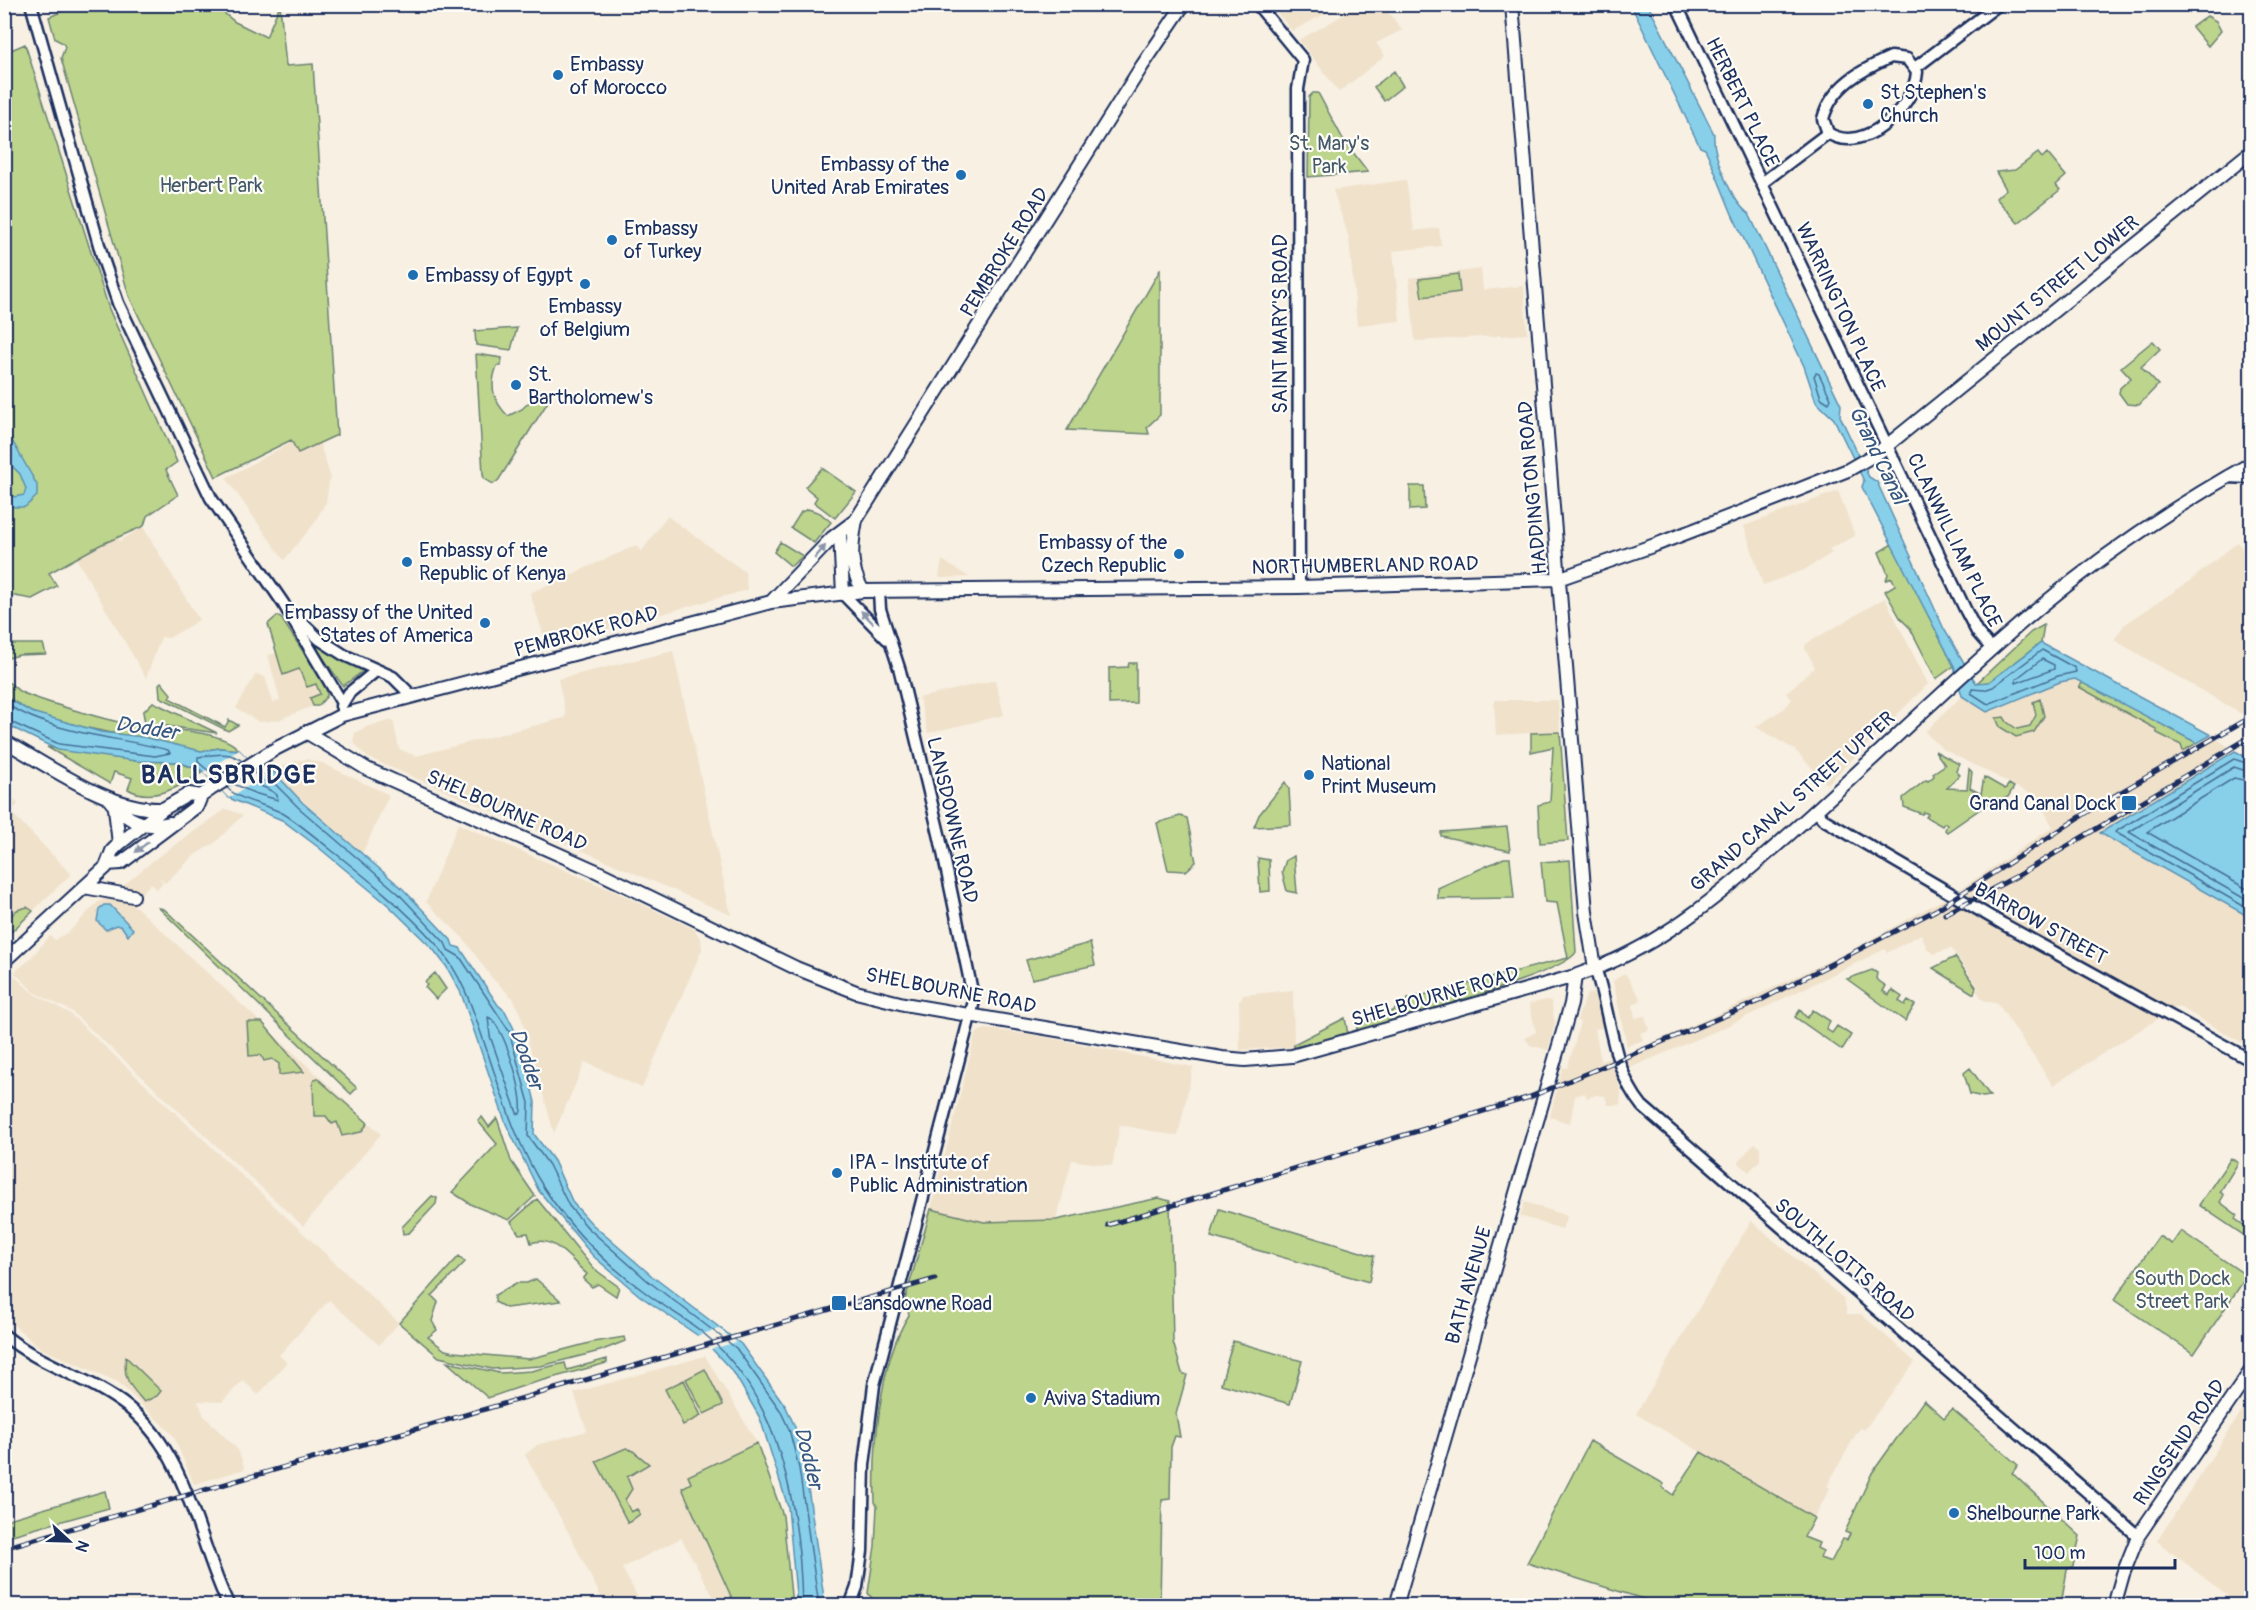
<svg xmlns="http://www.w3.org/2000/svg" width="2256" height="1610" font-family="Pangolin,sans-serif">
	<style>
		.built { fill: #f0e1ca; fill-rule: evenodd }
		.green { fill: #bcd48b; stroke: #6c8274; stroke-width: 1.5 }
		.water { fill: #88d0ea; stroke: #5c90b2; stroke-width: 1.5 }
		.pier { fill: #f7f0e3 }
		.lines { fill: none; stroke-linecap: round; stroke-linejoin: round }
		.shore { stroke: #476f96; stroke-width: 1.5 }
		.tertiary-casing { stroke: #1b2f5e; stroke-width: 15 }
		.secondary-casing { stroke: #1b2f5e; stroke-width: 16 }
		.tertiary { stroke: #fdfcf7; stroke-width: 10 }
		.secondary { stroke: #fdfcf7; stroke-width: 12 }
		.rail-casing { stroke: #1b2f5e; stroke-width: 5 }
		.rail { stroke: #fdfcf7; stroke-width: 3; stroke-dasharray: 9; stroke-linecap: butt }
		.oneway { fill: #8c96aa }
		.poi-dot { fill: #1f6fb2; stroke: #fdfcf7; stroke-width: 2 }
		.labels { text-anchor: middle; stroke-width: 4.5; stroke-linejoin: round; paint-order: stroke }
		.poi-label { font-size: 20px; fill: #1b2f5e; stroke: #fdfcf7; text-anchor: start }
		.street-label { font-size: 20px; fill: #1b2f5e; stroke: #fdfcf7 }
		.park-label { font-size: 20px; fill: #435869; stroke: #fdfcf7 }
		.water-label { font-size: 21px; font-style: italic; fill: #365781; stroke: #fdfcf7 }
		.district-label { font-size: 26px; font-weight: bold; letter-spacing: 1.5px; fill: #1b2f5e; stroke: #fdfcf7 }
	</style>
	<rect width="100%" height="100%" fill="#f7f0e3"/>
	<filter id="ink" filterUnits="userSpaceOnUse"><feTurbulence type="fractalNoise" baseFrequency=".0167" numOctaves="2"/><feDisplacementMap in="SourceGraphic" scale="12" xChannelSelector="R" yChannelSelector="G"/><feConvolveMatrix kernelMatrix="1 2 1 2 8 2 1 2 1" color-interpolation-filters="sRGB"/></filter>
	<g filter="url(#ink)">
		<path class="built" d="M1271,5H1342L1292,31Z
			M1361,5H1383L1402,30L1376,43L1385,56L1339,92L1299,40Z
			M1406,180L1414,231L1439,228L1441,246L1393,251L1400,321L1357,325L1349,238L1333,190Z
			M1481,269L1483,290L1524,286L1527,334L1501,336L1500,334L1497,336L1415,341L1409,278Z
			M319,441L330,476L326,502L313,525L284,560L226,478L292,442L298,453Z
			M1838,491L1855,536L1829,549L1832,553L1804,570L1763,585L1744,526Z
			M667,516L745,572L747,590L547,646L530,593L635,546L642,551Z
			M143,527L199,620L169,638L161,637L146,678L76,558L100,545L117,537L120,541Z
			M2238,542L2251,563V719L2114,640L2124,625L2190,581Z
			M942,560L956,569L969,577L939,578Z
			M1885,598L1928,684L1827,784L1795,750L1756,727L1785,708L1792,699L1786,693L1815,667L1805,648L1806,644Z
			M673,651L731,915L367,757L353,742L355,733L366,727L393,720L399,749L416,756L564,718L566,715L558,679Z
			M278,653L316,683L320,694L310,698L313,706L278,720L259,722L236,708L256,674L265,677L273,702L280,700L268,655Z
			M2075,679L2196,743L2211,735L2235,751L2100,833L2251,918V1048L2178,1006L2053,1085L1998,1004L1983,1000L1976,990L1979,988L1951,948L1934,954L1927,948L1921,934L1887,953L1885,949L1723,1028L1616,1074L1621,1092L1620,1105H1608L1605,1096L1596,1095L1587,1098L1585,1093L1575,1096L1570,1123L1550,1117L1559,1079L1563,1067L1567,1068L1575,1043L1580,1022L1577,1021L1579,1014L1587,994L1598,993L1604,1027L1595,1029L1601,1061L1631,1052L1709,1018L1848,952L1953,894L2053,827L2040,803L2031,794L1943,749L1925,732L1962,696L1987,712L2060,682ZM1980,902L2006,911V912L1978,918L1966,910Z
			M995,680L1004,715L928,733L919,698Z
			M1494,700H1558L1560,731L1496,735Z
			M307,759L322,763L389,795L362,854L273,774V771L295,761Z
			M5,791L18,804L11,812L71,874L5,938Z
			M226,809L243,815L216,842L196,854L165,883L158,876L163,883L157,889L151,883L132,903L381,1134L303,1226L71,1011L34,992L14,972L27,962L50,936L55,940L70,931L98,902L109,898L155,859Z
			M458,824L627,897L694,929L701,939L702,949L642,1088L585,1062L554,1133L521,1016L513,998L492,978L463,938L426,902Z
			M1625,973L1641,1000L1633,1005L1635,1018L1645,1016L1649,1030L1640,1033L1643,1040L1627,1046L1613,981Z
			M12,974L33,993L69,1013L399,1323L379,1345L329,1300L279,1355L287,1363L258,1395L243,1380L222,1402L198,1401L204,1416L238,1450L245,1469L194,1484L173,1435L118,1382L42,1349L5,1318L4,982Z
			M1293,990L1294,1047L1240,1050L1239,1000L1242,999L1243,995Z
			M1547,1000L1551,1001L1555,1023L1548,1050L1530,1045L1525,1038L1536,1032L1529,1004Z
			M986,1029L1040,1036L1193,1067L1178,1136L1120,1125L1112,1166L1072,1160L1056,1220L984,1222L931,1209L975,1036L978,1032Z
			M1755,1143L1760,1148V1160L1749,1172L1738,1162Z
			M1525,1202L1567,1216L1562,1229L1520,1216Z
			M1751,1221L1844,1299L1847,1314H1861L1915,1362L1864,1430L1861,1428L1857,1432L1827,1486L1830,1488L1814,1518L1636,1414Z
			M705,1356L757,1443L783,1516L792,1605H718L681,1538L622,1568L642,1605H605L570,1535L525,1455L537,1445L587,1431L574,1393Z
			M2251,1397V1605H2239L2157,1541Z"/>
		<path class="green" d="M80,4L214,5L235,22L266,37L280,5L286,66L313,64L337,435L298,453L291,440L216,477L129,296L61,58L65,47L63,43L55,39L49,17Z
			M2207,16L2216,21L2221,31L2208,46L2192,27Z
			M25,44L109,309L177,462L166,470L178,495L147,516L144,526L100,545L49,573L57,586L32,599L4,594V53Z
			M1394,71L1403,86L1384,101L1374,87Z
			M1313,93H1318L1343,139L1368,172L1308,177L1309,97Z
			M2038,153L2042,158L2047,153L2066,176L2056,185L2060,190L2018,223L1996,198L2006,189L1996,172L2015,170Z
			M1160,270V415L1147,427L1149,434L1067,430Z
			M1458,274L1460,292L1422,297L1419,279Z
			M517,328L511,350L476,345L475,331Z
			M2153,341L2160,349L2141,367L2158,385L2139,405L2127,404L2119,393L2120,388L2131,378L2121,367Z
			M476,354L502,358L501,366H497C489,386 493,401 508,416L522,409L541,391L551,397L498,481L493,484L484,479L483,474Z
			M822,468L856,492L835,518L814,502L817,497L805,487Z
			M1410,486H1424L1425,509L1410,510Z
			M808,509L820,513L831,522L814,543L791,528L801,512Z
			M780,542L803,556L791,566L774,552Z
			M1892,544L1954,666L1936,679L1910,628L1901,619L1885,591L1895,585L1892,578L1886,580L1888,574L1879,552Z
			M277,616L281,618L326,686L327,696L318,706H313L310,698L320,694L316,684L307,687L299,669L283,675L268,624Z
			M2044,625L2041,643L1989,682L1976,684L2031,632Z
			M4,644H43L46,654L19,655L5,659Z
			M319,644L363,671L343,686L316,648Z
			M1129,663H1136V703L1109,704V668L1128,667Z
			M4,680C11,683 14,687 19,691C36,700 113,722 133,725C159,729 222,729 239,750L220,748L201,751L63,723L31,712L5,696Z
			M161,682L171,694L169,698L225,727L229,720L238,725L228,731L160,697L159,684Z
			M2083,682L2197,743L2183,751L2181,745L2157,733L2156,729L2079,687Z
			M2040,699L2044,716L2034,732L2016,737L2000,727L1996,718L2004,717L2007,722L2017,729L2030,726L2036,715L2033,702Z
			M153,702L217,733L145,723L143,712Z
			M1560,732L1568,841L1540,843L1538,805L1550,802L1553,747L1531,752V733Z
			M47,747L136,761L178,762L203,772C183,785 152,804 128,789L132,778L114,772L110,784Z
			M1935,751L1959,764L1956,771L1960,775L1947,788L1967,789L1969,769L1972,772L1970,788L1981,794L1984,777L2005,789L2009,784L2014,787L2008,797L1986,805L1947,832L1945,830L1947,825L1944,823L1942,826L1926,817L1928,814L1924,812L1922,814L1904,807L1903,798L1926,780L1928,781L1934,776L1933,773L1945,765Z
			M1285,782L1289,789L1291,825L1254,827L1259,815Z
			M1180,816L1187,818L1196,862L1186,871L1168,870L1157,823Z
			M1507,827L1510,851L1441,836V832Z
			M1294,856L1297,893L1287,891L1282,872L1286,860Z
			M1258,858L1269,860L1270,891L1260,892Z
			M1504,858H1510L1514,898L1438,899V888Z
			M1570,860L1576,952C1566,974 1390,1021 1356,1031L1358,1025L1393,1011L1408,999L1568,958L1557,903L1545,902L1541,862Z
			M27,907L33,911L5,938V921L17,910Z
			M159,908L164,909L357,1088L351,1094Z
			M1090,943L1095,965L1032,979L1026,960Z
			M1955,957L1976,987L1974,994L1933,968Z
			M1872,970L1877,973L1876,979L1886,986L1883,991L1889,995L1892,990L1902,997L1899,1001L1905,1005L1908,1001L1915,1005L1905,1021L1847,979Z
			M435,973L446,989L436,999L425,987L427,985L425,982Z
			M1800,1010L1807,1018L1813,1010L1830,1021L1826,1029L1832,1033L1837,1026L1851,1035L1842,1050L1795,1017Z
			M1345,1018L1348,1035L1294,1047V1044Z
			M247,1022H262L304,1072L279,1075V1064L272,1059L264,1061L261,1055L249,1056Z
			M1970,1068L1990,1096L1983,1097L1970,1094L1964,1073Z
			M317,1078L368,1123L361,1132L342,1136L337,1122L332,1124L326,1116H314L313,1081Z
			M482,1117L489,1127L497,1118L511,1161L535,1196L509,1220L472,1205L452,1192L497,1144L478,1121Z
			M2231,1158L2238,1163L2220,1192L2224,1195L2220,1202L2237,1215L2235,1219L2251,1230V1240L2199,1205Z
			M432,1196L437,1198L436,1204L409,1233L403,1234L402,1227Z
			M1159,1198L1170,1201L1173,1342L1182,1373L1187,1375L1176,1414L1180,1437L1175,1436L1171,1447L1170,1499L1162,1500L1160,1605H877L868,1593L875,1546L877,1506L875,1502C873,1449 879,1361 909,1315L905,1300L931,1209L984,1222L1056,1220Z
			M537,1199L593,1268L619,1287L616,1296L598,1284L592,1287L583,1279L587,1274C571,1261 554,1234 531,1243L528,1233L519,1234L511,1222Z
			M1219,1209L1374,1256L1369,1282L1211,1237Z
			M2181,1231L2247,1276L2194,1354L2114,1300L2159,1236L2172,1244Z
			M459,1256L465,1262L432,1296L438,1302L432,1321L437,1330L428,1337L445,1350L454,1352L529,1359L593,1342L624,1337L625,1341L600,1351L541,1366L492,1369L439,1357L399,1323Z
			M536,1279L561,1301L506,1308L495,1302V1295L516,1283H527Z
			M1233,1341L1302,1361L1290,1404L1221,1384Z
			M126,1357L161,1391L157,1396L144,1402C131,1387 122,1379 126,1357Z
			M607,1359V1363L526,1385L488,1398L447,1362L500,1373L531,1371L565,1363L567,1370Z
			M705,1369L723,1405L704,1414L686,1379Z
			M684,1380L701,1416L683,1425L665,1389Z
			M1924,1400L1944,1418L1952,1409L2018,1465L2012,1473L2080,1536L2073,1566L2067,1570L2061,1605H1663L1527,1563L1590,1441L1664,1484L1662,1487L1673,1495L1701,1452L1814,1518L1804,1537L1819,1543L1817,1548L1823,1551L1820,1558L1831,1562L1843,1539L1847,1540L1850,1534L1845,1532L1872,1473Z
			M757,1443L783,1516L792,1605H735L682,1488L691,1483L688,1476Z
			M626,1448L633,1451L649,1464L627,1477L632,1489L625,1500L631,1512L637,1509L640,1514L628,1523L596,1461Z
			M105,1491L109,1508L5,1537V1520Z"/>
		<path class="water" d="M1631,5H1648L1714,134C1712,155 1732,202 1749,214L1841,405L1840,416L1869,477L1877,482L1944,629L1976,683L1989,682L2041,643L2211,735L2197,743L2075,679L2060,682L1987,712L1962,696L1954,666L1862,487L1864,481L1834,419L1816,402L1804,366L1732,214L1708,155L1705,149L1700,147Z
			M5,428L37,485V496L25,507H14L5,500V483L14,497L24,495L26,489L20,474L13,467L5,471Z
			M4,696L31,712L101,732L143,737L201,751L220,748L239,750L265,776L273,771L303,803L403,889L451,940L453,946L460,948L498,1005L505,1011L520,1041L535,1102L534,1134L554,1161L573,1203L592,1224L652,1276L741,1344L786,1407L795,1427L805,1467L825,1605H797L788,1507L760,1418L734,1373L712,1349L697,1335L640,1296L593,1256L539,1191L506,1124L461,993L446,966L433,949L388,905L318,847L282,820L229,798L201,770L178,762L136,761L58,750L5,724Z
			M2235,751L2251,760V918L2100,833Z
			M104,905H110L133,929L128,936L122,927L116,925L106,930L97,921L99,909Z"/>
		<path class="pier" d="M239,750L265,776L229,798L203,772Z
			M719,1329L737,1342L708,1350L693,1337Z"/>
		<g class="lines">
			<path class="shore" d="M1816,373L1819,374L1831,399L1829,403L1821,398L1814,376Z
				M2042,650L2075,668L2076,672L2058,676L1988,704L1971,693L1972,689L1984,690L1993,687Z
				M2042,659L2054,665V669L2016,683V679Z
				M4,703C59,736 109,735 168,750L170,753L155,756L59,744L4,719
				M2252,765L2234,759L2115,832L2252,911
				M253,772L263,781H272L299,808L398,893L445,943L448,950L460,957L509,1031L529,1103L528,1136L549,1165L569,1206L588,1228L648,1281L736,1348L780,1410L789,1429L799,1468L819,1606
				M2252,773L2234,767L2129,832L2252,903
				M216,777L198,762V757C211,755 230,750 242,761
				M2252,782L2234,778L2147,832L2252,892
				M234,784L254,793L278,800L277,795C267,786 258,788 246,776
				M227,788C242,802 266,804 284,814C300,824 315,837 330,849C367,878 404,908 436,944C461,973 472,1006 484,1042C501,1091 516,1144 544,1188C570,1228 607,1265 646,1293C664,1307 685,1318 702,1332C781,1396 800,1509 802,1606
				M488,1017C503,1021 527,1101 520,1114L517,1113L490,1036Z"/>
			<g class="tertiary-casing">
				<path id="tertiary" d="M31,4L103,259L118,303L211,498L283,603L342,703
					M1257,4L1303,60L1298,89L1299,587
					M1676,4C1774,206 1870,409 1966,611L1977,632L1992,649
					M1891,57L1907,59L1917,72C1915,107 1863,156 1828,133L1823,119C1832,85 1862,70 1891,57Z
					M1915,68L1999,4
					M1762,183L1828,133
					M2227,477L2252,478
					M843,594L887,639
					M296,617L319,639L344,655L393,677L411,695
					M341,706L349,693L377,670
					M1816,811L1823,819L2003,924L2252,1061
					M1595,968C1611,1013 1611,1068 1642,1106L2138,1536
					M4,1335C42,1367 91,1377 129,1408C189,1456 197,1541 229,1606
					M850,1606L857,1587L862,1551L864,1465L874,1385L974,1001L940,838L900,671L880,609L879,591"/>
			</g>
			<g class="secondary-casing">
				<path id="secondary" d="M1512,4L1586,912L1595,968
					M856,520C851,547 849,567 863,591
					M840,534L843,594
					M772,601L832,538L856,520L1142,66L1184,4
					M306,732L367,769L594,870L796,968L856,992L904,1004L1222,1058L1245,1060L1292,1056L1575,976C1587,971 1601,967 1613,961C1670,936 1722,893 1769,852C1849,783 1924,708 2004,638C2079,571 2164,512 2252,463
					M4,741C50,766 110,811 163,809
					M108,798C124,819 144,830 170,823
					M115,808L119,844
					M107,864L121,863L197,806L201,796L211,789L277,748L342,715L771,602L863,591L1299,587L1558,579L1655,545L1780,497L1848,470L1879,452L2252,151
					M84,887L133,896
					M4,961L106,867L112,851L119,844L163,809L189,794L201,796
					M1396,1606L1571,1004L1575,976
					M2114,1606L2123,1574L2138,1536L2252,1369"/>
			</g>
			<use href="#tertiary" class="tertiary"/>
			<use href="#secondary" class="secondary"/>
			<g class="rail-casing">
				<path id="rail" d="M1945,914L2017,876L2252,736
					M1108,1225L1530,1097L1755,1003L1936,910L2097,806L2252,716
					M4,1548L935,1279"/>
			</g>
			<use href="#rail" class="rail"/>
		</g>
		<defs><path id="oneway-solid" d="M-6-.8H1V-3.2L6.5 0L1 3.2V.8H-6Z" transform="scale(1.5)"/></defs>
		<g class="oneway">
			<use href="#oneway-solid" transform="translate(820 552) rotate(-50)"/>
			<use href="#oneway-solid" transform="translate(867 617) rotate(-134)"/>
			<use href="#oneway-solid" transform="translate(142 847) rotate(142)"/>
		</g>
	</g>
	<g class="poi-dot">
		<circle cx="558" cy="75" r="6"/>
		<circle cx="1868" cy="104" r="6"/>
		<circle cx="961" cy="175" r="6"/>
		<circle cx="612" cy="240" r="6"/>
		<circle cx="413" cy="275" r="6"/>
		<circle cx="585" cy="284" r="6"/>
		<circle cx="516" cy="385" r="6"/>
		<circle cx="1179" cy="554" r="6"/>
		<circle cx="407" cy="562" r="6"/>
		<circle cx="485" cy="623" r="6"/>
		<circle cx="1309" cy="775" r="6"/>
		<rect x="2121" y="795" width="16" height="16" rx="3"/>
		<circle cx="837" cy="1173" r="6"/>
		<rect x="831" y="1295" width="16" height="16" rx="3"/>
		<circle cx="1031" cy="1398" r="6"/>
		<circle cx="1954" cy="1513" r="6"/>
	</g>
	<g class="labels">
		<g class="poi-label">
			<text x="570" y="71">Embassy<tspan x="570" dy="23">of Morocco</tspan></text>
			<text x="1880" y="99">St Stephen's<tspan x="1880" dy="23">Church</tspan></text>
			<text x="949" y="171" text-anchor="end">Embassy of the<tspan x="949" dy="23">United Arab Emirates</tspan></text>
			<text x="624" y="235">Embassy<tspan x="624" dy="23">of Turkey</tspan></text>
			<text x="425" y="282">Embassy of Egypt</text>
			<text x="585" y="313" text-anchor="middle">Embassy<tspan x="585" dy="23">of Belgium</tspan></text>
			<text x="528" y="381">St.<tspan x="528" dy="23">Bartholomew's</tspan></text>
			<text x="1167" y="549" text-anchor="end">Embassy of the<tspan x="1167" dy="23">Czech Republic</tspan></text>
			<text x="419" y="557">Embassy of the<tspan x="419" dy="23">Republic of Kenya</tspan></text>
			<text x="473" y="619" text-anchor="end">Embassy of the United<tspan x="473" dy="23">States of America</tspan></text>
			<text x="1321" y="770">National<tspan x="1321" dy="23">Print Museum</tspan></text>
			<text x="2116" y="810" text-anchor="end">Grand Canal Dock</text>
			<text x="849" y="1169">IPA - Institute of<tspan x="849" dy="23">Public Administration</tspan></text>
			<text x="852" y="1310">Lansdowne Road</text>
			<text x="1043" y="1405">Aviva Stadium</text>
			<text x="1966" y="1520">Shelbourne Park</text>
		</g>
		<g class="street-label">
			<text transform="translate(1743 102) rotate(64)" y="7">HERBERT PLACE</text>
			<text transform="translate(1004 252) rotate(-58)" y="7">PEMBROKE ROAD</text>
			<text transform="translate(2057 283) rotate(-39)" y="7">MOUNT STREET LOWER</text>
			<text transform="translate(1841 307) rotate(65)" y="7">WARRINGTON PLACE</text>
			<text transform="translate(1280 324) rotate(-90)" y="7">SAINT MARY'S ROAD</text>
			<text transform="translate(1532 488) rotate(-95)" y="7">HADDINGTON ROAD</text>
			<text transform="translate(1955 540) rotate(64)" y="7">CLANWILLIAM PLACE</text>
			<text transform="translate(1365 565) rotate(-1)" y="7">NORTHUMBERLAND ROAD</text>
			<text transform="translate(586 631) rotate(-15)" y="7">PEMBROKE ROAD</text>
			<text transform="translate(1792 801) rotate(-41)" y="7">GRAND CANAL STREET UPPER</text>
			<text transform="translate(507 810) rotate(24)" y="7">SHELBOURNE ROAD</text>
			<text transform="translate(953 820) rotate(77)" y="7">LANSDOWNE ROAD</text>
			<text transform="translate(2041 923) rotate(29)" y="7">BARROW STREET</text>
			<text transform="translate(951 990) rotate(11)" y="7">SHELBOURNE ROAD</text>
			<text transform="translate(1435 996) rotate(-16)" y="7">SHELBOURNE ROAD</text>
			<text transform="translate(1845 1260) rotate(41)" y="7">SOUTH LOTTS ROAD</text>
			<text transform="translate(1468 1285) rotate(-74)" y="7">BATH AVENUE</text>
			<text transform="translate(2179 1442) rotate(-56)" y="7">RINGSEND ROAD</text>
		</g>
		<g class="park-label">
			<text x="1329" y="150">St. Mary's<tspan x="1329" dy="23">Park</tspan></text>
			<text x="211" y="192">Herbert Park</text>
			<text x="2182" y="1285">South Dock<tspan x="2182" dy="23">Street Park</tspan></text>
		</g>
		<g class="water-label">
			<text transform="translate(1878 455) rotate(64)" y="7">Grand Canal</text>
			<text transform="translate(147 728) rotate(9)" y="7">Dodder</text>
			<text transform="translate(527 1059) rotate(71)" y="7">Dodder</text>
			<text transform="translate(809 1458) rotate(76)" y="7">Dodder</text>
		</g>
		<g class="district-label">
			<text x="229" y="783">BALLSBRIDGE</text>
		</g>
	</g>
	<rect width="2256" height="1610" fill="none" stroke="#fdfcf7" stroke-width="24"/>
	<rect x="12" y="12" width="2232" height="1586" fill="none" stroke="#1b2f5e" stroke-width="2" filter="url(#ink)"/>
	<g transform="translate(69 1541) rotate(112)" stroke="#fdfcf7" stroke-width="4.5" paint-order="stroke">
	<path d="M0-4.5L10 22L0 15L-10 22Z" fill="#1b2f5e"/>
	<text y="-9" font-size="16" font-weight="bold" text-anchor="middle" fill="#1b2f5e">N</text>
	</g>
	<path d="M2025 1559v9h150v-9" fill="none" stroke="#1b2f5e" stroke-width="3"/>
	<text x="2034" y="1559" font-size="18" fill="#1b2f5e" stroke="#fdfcf7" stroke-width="4.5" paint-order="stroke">100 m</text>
</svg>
